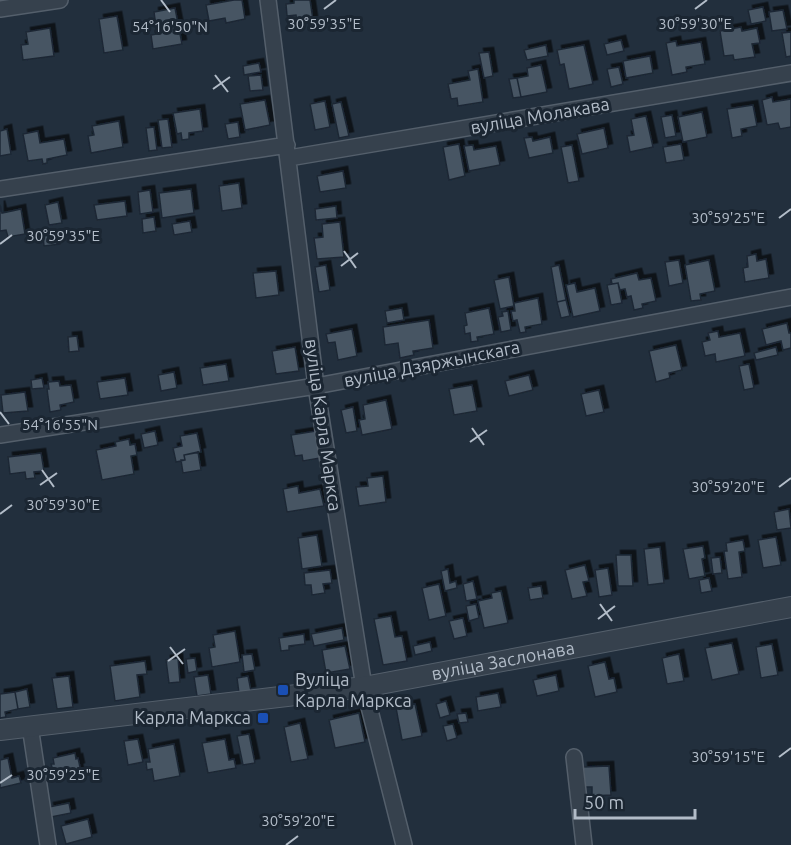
<svg xmlns="http://www.w3.org/2000/svg" width="791" height="845" font-family="Ubuntu,sans-serif">
	<style>
		.building { fill: #465563; stroke: #1d2834; stroke-width: 1.5; filter: url(#shadow) }
		.lines { fill: none; stroke-linecap: round; stroke-linejoin: round }
		.minor-casing { stroke: #545f6b; stroke-width: 18 }
		.tertiary-casing { stroke: #545f6b; stroke-width: 22 }
		.minor { stroke: #36414d; stroke-width: 15 }
		.tertiary { stroke: #36414d; stroke-width: 20 }
		.ticks { fill: none; stroke: #b2bcc8; stroke-width: 2 }
		.transit-dot { fill: #1a4fb4; stroke: #1b2632; stroke-width: 2 }
		.labels { text-anchor: middle; stroke-width: 6; stroke-linejoin: round; paint-order: stroke }
		.street-label { font-size: 18px; fill: #b2bcc8; stroke: #1b2632 }
		.poi-label { font-size: 18px; fill: #b2bcc8; stroke: #1b2632; text-anchor: start }
		.ticks-label { font-size: 15px; text-anchor: middle; fill: #b2bcc8; stroke: #1b2632; stroke-width: 6; stroke-linejoin: round; paint-order: stroke }
	</style>
	<defs>
		<filter id="shadow"><feDropShadow dx="4.5" dy="-4.5" stdDeviation="0" flood-color="#0009"/></filter>
	</defs>
	<rect width="100%" height="100%" fill="#222f3d"/>
	<path class="building" d="M234,0H242L245,19L226,23L225,18L209,21L206,5Z
		M294,0H310L313,20L297,22L296,15L287,16L286,4L294,3Z
		M763,7L766,21L751,24L748,10Z
		M175,8L182,44L153,49L151,35L157,34L154,12Z
		M783,10L787,29L772,31L769,12Z
		M117,16L123,50L104,53L99,19Z
		M741,27L742,31L757,28L760,43L752,44L755,57L734,60L733,55L724,56L720,31Z
		M50,28L54,56L23,60L21,45L28,44L26,32Z
		M791,32V56L786,57L782,33Z
		M621,40L624,51L607,55L604,44Z
		M676,41L677,46L701,42L705,64L686,67L687,72L672,75L666,43Z
		M546,45L548,56L527,60L524,50Z
		M584,45L593,84L569,89L564,64L560,65L557,50Z
		M489,52L493,76L484,78L479,53Z
		M650,56L653,73L626,78L623,61Z
		M259,63L261,72L244,75L243,66Z
		M541,65L547,92L521,97L517,78L528,76L527,68Z
		M619,67L623,84L611,87L607,69Z
		M478,69L483,102L458,106L457,98L451,99L448,84L470,80L468,71Z
		M261,75L263,90L250,91L248,76Z
		M517,78L521,97L513,98L509,79Z
		M772,97L773,102L791,99V127L780,129L778,123L767,125L762,100Z
		M265,100L270,125L245,130L240,104Z
		M325,101L330,127L315,130L310,104Z
		M341,102L349,136L339,138L332,104Z
		M753,105L757,126L741,129L742,136L732,138L727,109Z
		M200,109L203,131L189,133V139L182,140L181,133L177,134L173,113Z
		M702,112L707,137L683,142L678,117Z
		M672,115L676,136L665,138L661,117Z
		M646,116L653,147L630,152L627,136L634,135L631,119Z
		M168,119L172,147L162,148L158,120Z
		M119,121L123,147L91,153L88,136L94,135L92,126Z
		M238,122L240,137L228,139L225,124Z
		M154,127L157,150L149,151L146,128Z
		M604,128L608,148L582,154L577,134Z
		M7,129L11,154L0,156V131Z
		M38,131L40,143L64,139L67,155L47,159V163L43,164L42,159L28,161L23,134Z
		M532,137L533,141L550,137L553,153L529,158L524,138Z
		M459,144L465,176L449,180L443,147Z
		M681,144L684,160L666,163L663,147Z
		M473,145L474,150L496,146L500,165L469,171L464,146Z
		M572,145L579,181L568,183L561,147Z
		M343,171L346,188L320,192L317,176Z
		M239,183L242,208L222,211L219,186Z
		M191,189L194,213L162,218L159,193Z
		M150,190L153,212L140,214L138,192Z
		M125,201L127,216L97,220L94,205Z
		M58,202L62,223L49,225L45,205Z
		M0,205L2,213L21,209L25,234L8,237L6,230L0,231Z
		M336,206L337,218L316,220L315,209Z
		M154,217L156,231L143,233L142,219Z
		M190,221L192,232L174,235L172,224Z
		M340,222L344,257L317,259L314,238L323,237L322,224Z
		M59,234L60,244L44,246L43,236Z
		M756,254L757,261L766,259L769,278L745,282L743,268L748,267L747,256Z
		M679,260L683,283L669,286L665,262Z
		M709,260L715,291L700,294L701,300L691,301L685,265Z
		M326,265L330,290L319,292L315,267Z
		M559,265L566,300L557,302L551,267Z
		M276,271L279,295L256,298L253,273Z
		M637,273L639,280L651,278L656,301L642,304L643,308L634,310L631,296L627,297L625,289L620,290L618,283L612,284L611,279Z
		M509,277L514,306L500,309L494,280Z
		M575,283L577,292L595,288L600,311L573,317L566,285Z
		M618,283L622,303L611,305L607,285Z
		M538,298L542,324L525,327L526,332L520,333L517,320L513,321L511,311H515L514,303Z
		M566,300L570,316L561,318L557,302Z
		M402,308L404,320L387,323L385,311Z
		M489,308L494,334L477,337L478,341L471,342L470,333L465,334L464,326L467,325L465,313Z
		M508,311L511,330L501,332L498,317L503,316L502,312Z
		M429,320L433,348L413,351L414,355L400,358L398,343L385,345L383,327Z
		M787,323L789,333H791V348L783,350L781,341L766,345L762,329Z
		M352,329L357,356L338,360L335,342L328,343L326,334Z
		M718,331L719,337L740,333L745,356L716,362L715,354L705,356L702,342L710,340L708,333Z
		M77,336L79,351L69,352L68,337Z
		M676,345L682,370L669,373L670,378L656,382L649,351Z
		M295,347L299,371L276,374L272,351Z
		M776,347L778,355L756,360L754,353Z
		M226,364L229,381L203,385L200,368Z
		M749,364L754,388L744,390L739,366Z
		M174,372L177,388L161,391L158,375Z
		M529,375L533,390L509,396L505,381Z
		M42,378L44,388L32,389L31,380Z
		M125,378L128,395L100,399L97,382Z
		M59,381L60,386L71,385L74,402L60,405L61,410L50,412L47,389H49L48,382Z
		M472,385L477,411L454,415L449,389Z
		M599,390L604,412L586,416L581,394Z
		M25,392L28,411L3,413L1,395Z
		M386,400L392,429L362,435L359,420L365,419L363,405Z
		M353,407L357,431L346,433L341,410Z
		M155,431L158,445L144,448L141,434Z
		M316,431L320,458L303,461L302,455L295,456L291,435Z
		M197,433L201,452L184,455L185,460L176,462L173,448L182,446L180,436Z
		M129,439L130,445L135,444L137,455L131,456L134,474L102,480L96,450L116,446L115,442Z
		M198,452L201,470L183,473L181,460H185L184,455Z
		M41,453L44,471L34,472L35,478L26,479L25,472L10,474L8,457Z
		M383,476L386,502L359,506L356,487L368,486L367,478Z
		M298,486L299,493L320,489L324,506L287,512L283,489Z
		M789,509L791,528L777,530L774,512Z
		M317,535L322,566L302,569L298,538Z
		M776,537L781,565L763,568L758,540Z
		M743,540L745,551L739,552L742,577L728,579L724,551H727L726,543Z
		M703,546L705,558L702,559L705,576L689,579L683,549Z
		M660,547L664,583L648,585L644,549Z
		M616,555H631L633,586H618Z
		M720,557L722,573L713,574L711,558Z
		M585,565L589,581L583,582L587,596L572,599L565,570Z
		M608,568L612,595L599,597L595,570Z
		M448,569L450,583L456,581L457,588L445,591L441,571Z
		M330,570L332,583L323,584L325,593L312,595L311,585H305L304,573Z
		M709,578L712,591L701,593L699,580Z
		M473,581L477,599L466,601L463,584Z
		M439,584L446,616L429,620L422,588Z
		M541,586L543,598L530,600L528,588Z
		M501,591L508,623L484,628L478,601L492,598L491,593Z
		M476,604L479,618L469,621L466,606Z
		M391,616L395,637L402,636L407,661L383,665L374,619Z
		M463,618L467,636L454,639L449,621Z
		M342,628L344,640L314,646L311,634Z
		M235,631L240,662L212,667L209,648L215,647L213,635Z
		M304,634L305,644L289,646V650L281,651L279,638Z
		M430,642L432,651L415,655L413,646Z
		M732,643L739,674L712,680L705,648Z
		M772,644L778,675L761,678L756,647Z
		M345,646L350,669L326,673L322,650Z
		M252,654L255,670L244,672L242,655Z
		M679,654L684,681L667,684L662,658Z
		M178,658L180,682L169,683L166,660Z
		M195,658L197,671L188,673L186,659Z
		M145,661L147,674L137,675L140,697L115,701L110,666Z
		M605,662L609,679L614,678L617,692L595,697L588,666Z
		M208,675L211,694L197,696L194,677Z
		M556,675L559,691L537,696L533,680Z
		M69,676L73,707L57,709L52,678Z
		M248,676L251,691L239,693L237,678Z
		M27,689L30,707L18,709L15,692Z
		M15,692L18,709L5,712L6,717L0,718V694Z
		M498,693L501,707L478,711L476,697Z
		M446,701L450,715L440,718L436,704Z
		M415,704L422,736L402,740L396,708Z
		M359,713L365,742L335,748L329,720Z
		M466,713L468,722L459,723L457,714Z
		M300,723L308,759L291,762L284,727Z
		M453,724L457,738L447,741L443,726Z
		M249,734L255,763L243,765L237,736Z
		M138,739L143,762L128,765L124,741Z
		M225,739L229,760L234,759L236,768L208,773L202,743Z
		M174,744L180,776L154,781L152,769L147,770L146,762H150L148,749Z
		M75,753L76,759L78,758L80,767L78,768L79,772L57,777L56,773L54,774L51,764H54L53,758Z
		M8,758L12,778L19,776L21,783L0,788V760Z
		M609,766L611,795L592,796V787H585L583,767Z
		M69,803L71,813L51,817L49,807Z
		M88,819L92,837L66,844L61,826Z"/>
	<g class="lines">
		<g class="minor-casing">
			<path id="minor" d="M268,0L316,386L364,687L404,845
				M0,9L60,0
				M289,158L791,73
				M0,189L287,145
				M0,435L316,386L791,297
				M30,726L48,845
				M574,757L584,845"/>
		</g>
		<g class="tertiary-casing">
			<g id="tertiary">
				<path id="s1" d="M0,730L364,687L791,607"/>
			</g>
		</g>
		<use href="#minor" class="minor"/>
		<use href="#tertiary" class="tertiary"/>
	</g>
	<path class="ticks" d="M161,0L170,12M324,9L336,0M695,9L707,0M215,75L228,92M213,89L230,77M779,218L791,209M0,244L12,235M344,251L356,268M341,266L358,253M0,412L9,424M472,428L484,445M470,442L487,430M42,470L54,487M40,485L57,473M779,487L791,478M0,514L12,505M600,604L612,621M598,619L615,606M170,647L183,664M168,661L185,649M779,757L791,748M0,783L12,775M286,845L298,836"/>
	<g class="transit-dot">
		<rect x="277" y="684" width="12" height="12" rx="3"/>
		<rect x="257" y="712" width="12" height="12" rx="3"/>
	</g>
	<g class="labels">
		<g class="street-label">
			<text transform="translate(540 116) rotate(-10)" y="6">вуліца Молакава</text>
			<text transform="translate(432 364) rotate(-11)" y="6">вуліца Дзяржынскага</text>
			<text transform="translate(323 425) rotate(82)" y="6">вуліца Карла Маркса</text>
			<text dy="6" stroke="none"><textPath href="#s1" startOffset="508">вуліца Заслонава</textPath></text>
		</g>
		<g class="poi-label">
			<text x="295" y="686">Вуліца<tspan x="295" dy="21">Карла Маркса</tspan></text>
			<text x="251" y="724" text-anchor="end">Карла Маркса</text>
		</g>
	</g>
	<g class="ticks-label">
		<text x="695" y="29">30°59'30"E</text>
		<text x="324" y="29">30°59'35"E</text>
		<text x="170" y="32">54°16'50"N</text>
		<text x="728" y="223">30°59'25"E</text>
		<text x="63" y="241">30°59'35"E</text>
		<text x="60" y="430">54°16'55"N</text>
		<text x="728" y="492">30°59'20"E</text>
		<text x="63" y="510">30°59'30"E</text>
		<text x="728" y="762">30°59'15"E</text>
		<text x="63" y="780">30°59'25"E</text>
		<text x="298" y="826">30°59'20"E</text>
	</g>
	<path d="M575 809v9h120v-9" fill="none" stroke="#b2bcc8" stroke-width="3"/>
	<text x="584" y="809" font-size="18" fill="#b2bcc8" stroke="#1b2632" stroke-width="4.5" paint-order="stroke">50 m</text>
</svg>
